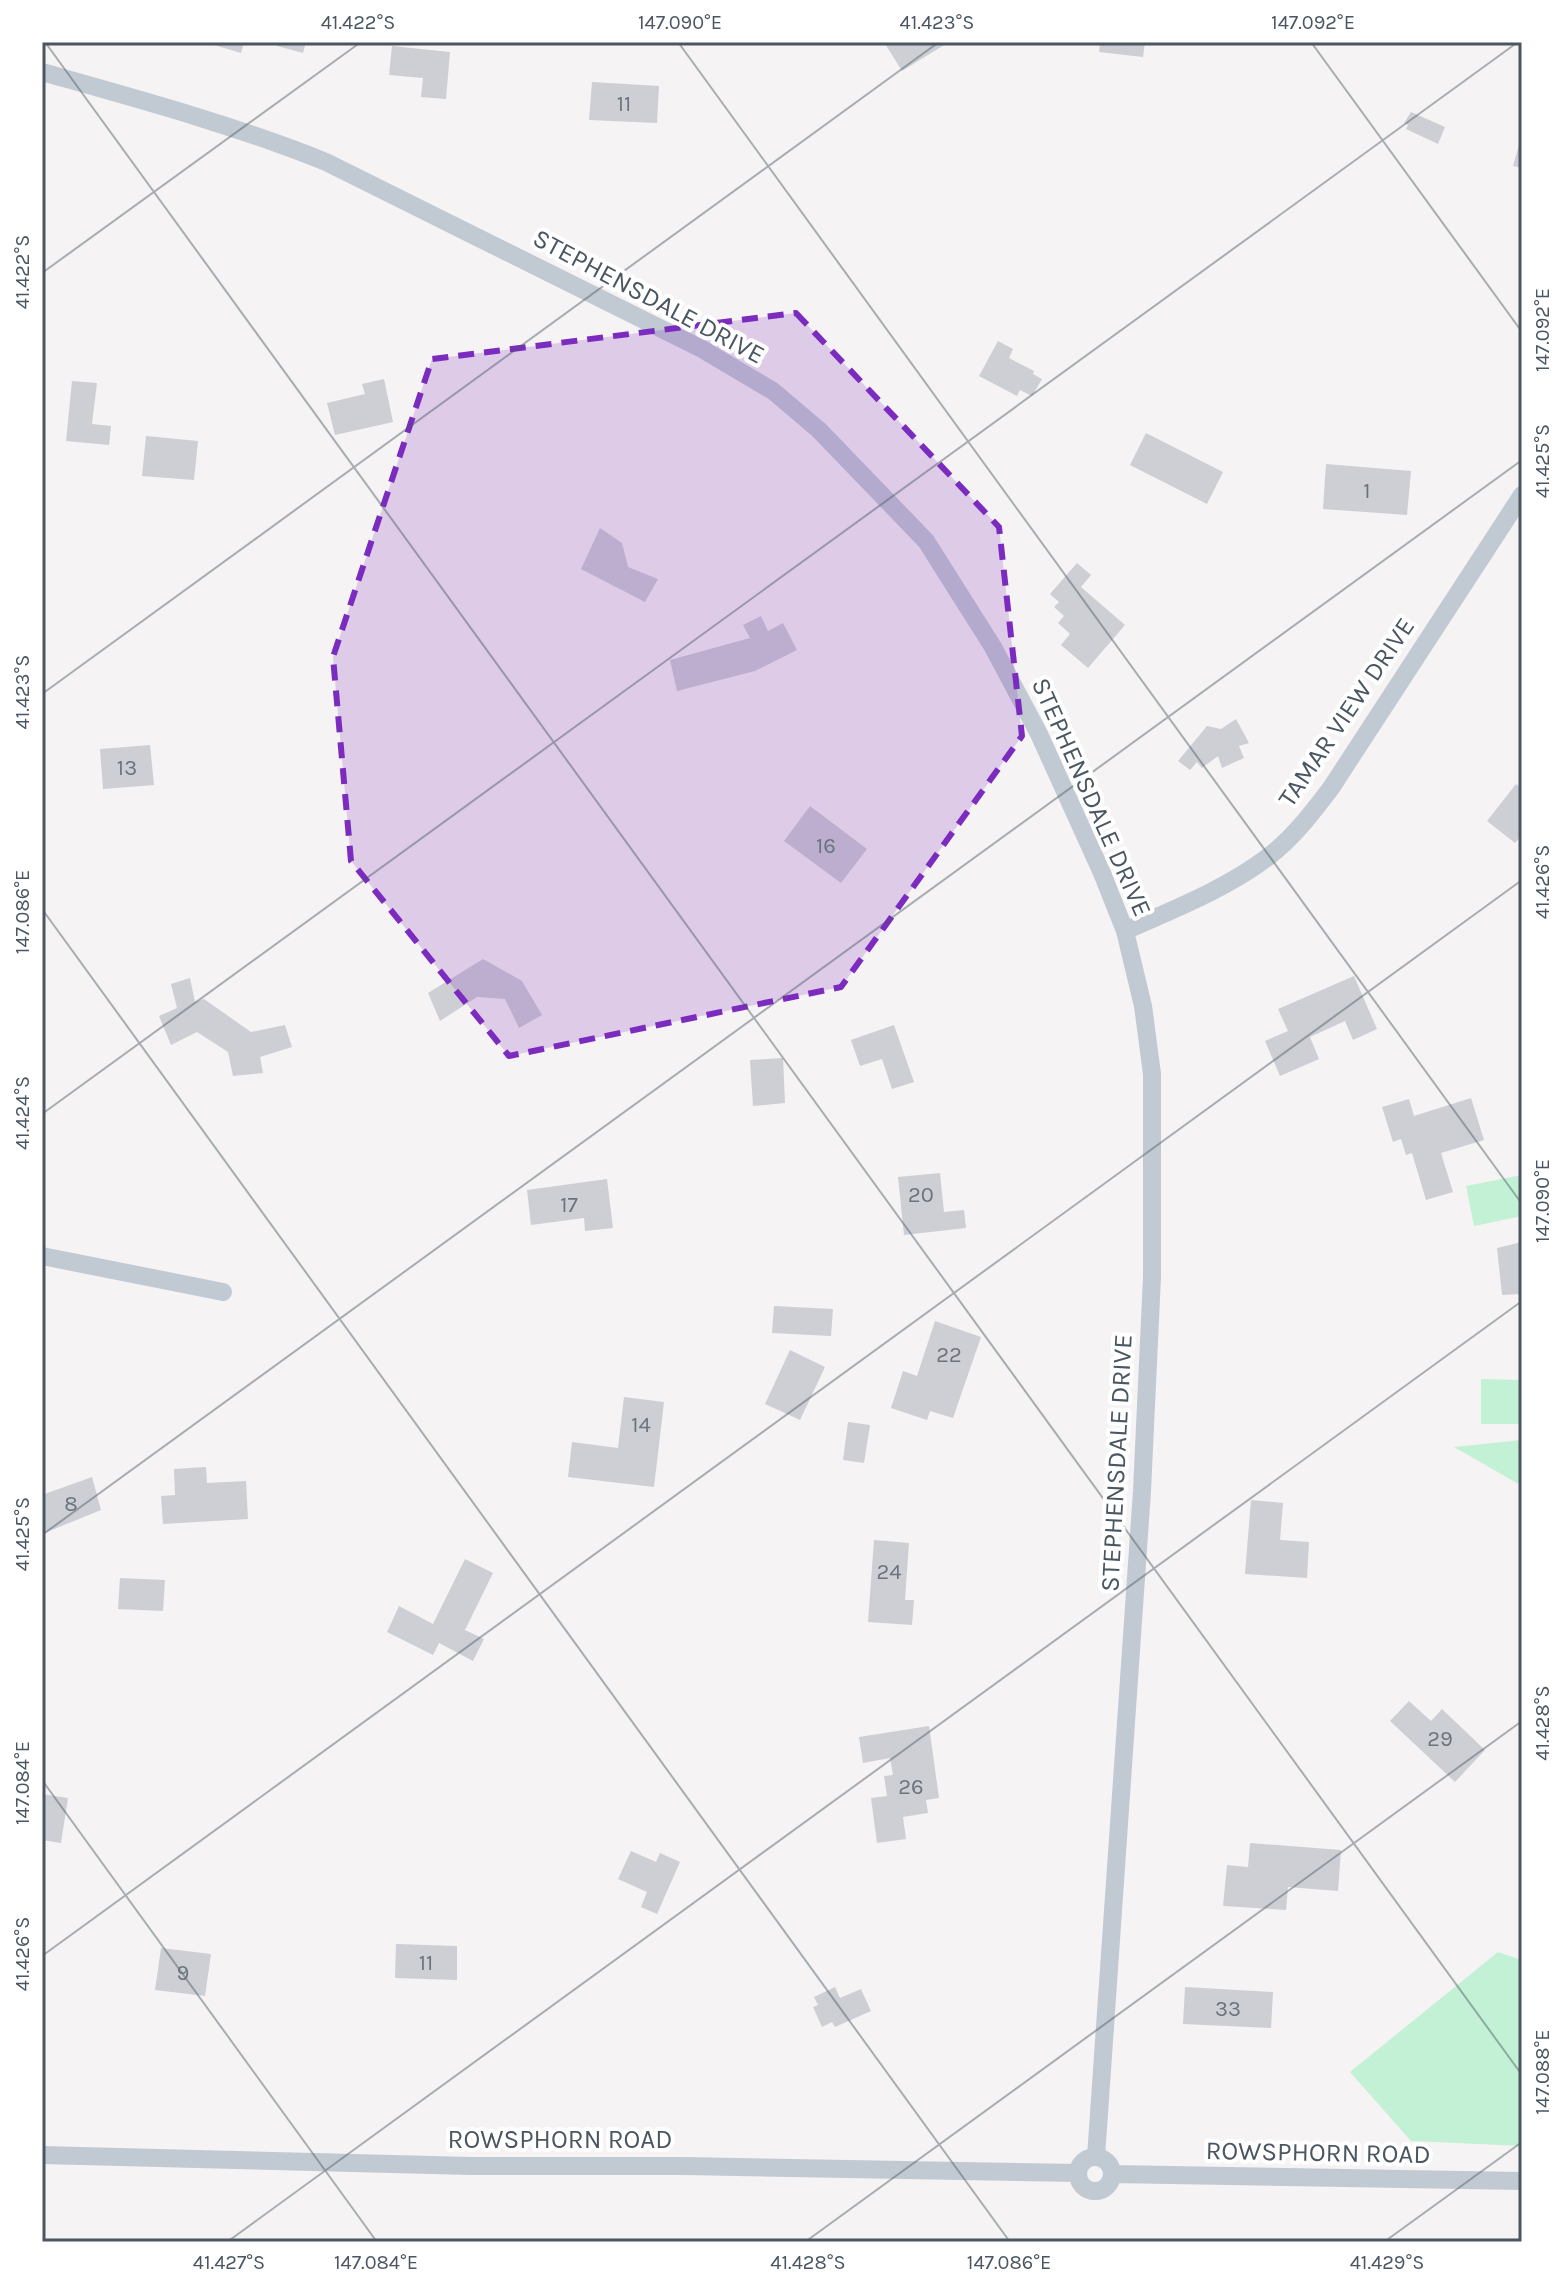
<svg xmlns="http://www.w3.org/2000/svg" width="1564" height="2284" font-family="Karla,sans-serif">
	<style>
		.green { fill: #c3f1d5 }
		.building { fill: #cdcfd5 }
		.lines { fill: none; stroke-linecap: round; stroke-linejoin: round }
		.minor { stroke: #c1cad2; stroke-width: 18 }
		.marked { fill: #7b2cbf; fill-opacity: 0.2; stroke: #7b2cbf; stroke-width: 6; stroke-dasharray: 16 10; stroke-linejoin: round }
		.ticks { fill: none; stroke: #4a5661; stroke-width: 2; stroke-opacity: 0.45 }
		.labels { text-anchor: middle; stroke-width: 8; stroke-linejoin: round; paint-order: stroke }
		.number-label { font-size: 22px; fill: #6b747e }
		.street-label { font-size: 26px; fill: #4a5661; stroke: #fff }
		.neatline { fill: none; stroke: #4a5661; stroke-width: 3 }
		.ticks-label { font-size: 20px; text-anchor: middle; fill: #4a5661 }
	</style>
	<rect width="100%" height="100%" fill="#f5f3f3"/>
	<path class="green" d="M1522,1175V1216L1474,1226L1466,1186Z
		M1481,1379L1522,1380V1424H1481Z
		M1522,1440V1486L1454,1447Z
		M1498,1952L1522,1960V2146L1411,2141L1350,2072Z"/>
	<path class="building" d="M204,42H244L241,53Z
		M278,42H306L303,53L277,46Z
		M884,42H949L902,71Z
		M1100,42H1145L1143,57L1099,52Z
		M392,46L450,52L446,99L421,97L423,78L389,75Z
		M592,82L659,86L657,123L589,120Z
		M1411,112L1445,127L1438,144L1406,129L1408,125L1404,123Z
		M1521,138H1522V168L1513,166Z
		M998,341L1013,349L1009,358L1034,371L1033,374L1042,379L1032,396L1020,390L1017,396L979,376Z
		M384,379L393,422L335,435L327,403L365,394L362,384Z
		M72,381L97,383L92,424L111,426L109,445L66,441Z
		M1146,433L1223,472L1207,504L1130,465Z
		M146,436L198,441L194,480L142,476Z
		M1326,464L1411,471L1407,515L1323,509Z
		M600,528L622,543L628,567L658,579L645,602L581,569Z
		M1077,563L1091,575L1081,587L1125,625L1088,668L1061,645L1070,634L1058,623L1064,616L1054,607L1059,602L1050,594Z
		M761,616L768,631L783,623L797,650L755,671L677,691L670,660L750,638L743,625Z
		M1236,719L1249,743L1239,746L1244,758L1222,768L1218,756L1202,768L1197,762L1190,770L1178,761L1207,726L1221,729Z
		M150,745L154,785L103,789L100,749Z
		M1516,784L1522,789V835L1515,843L1487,821Z
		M810,806L867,849L841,883L784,841Z
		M483,959L522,981L542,1015L519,1028L505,999L477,997L440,1021L428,993Z
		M1354,976L1377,1029L1353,1040L1345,1021L1310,1037L1319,1059L1280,1076L1265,1041L1288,1031L1278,1009Z
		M190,978L195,1002L204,999L251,1032L285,1025L292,1047L260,1057L263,1073L233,1076L228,1052L197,1032L171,1045L159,1016L177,1008L171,984Z
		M894,1025L914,1082L892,1089L882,1059L860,1066L851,1040Z
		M783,1058L785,1103L753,1106L750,1060Z
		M1471,1098L1484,1140L1441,1153L1453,1192L1426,1200L1412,1153L1406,1155L1401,1139L1393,1142L1382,1107L1409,1099L1414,1116Z
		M940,1173L944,1212L964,1210L966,1228L904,1235L898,1177Z
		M607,1179L613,1228L585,1231L584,1218L531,1225L527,1190Z
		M1522,1242V1294L1502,1295L1497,1248Z
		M774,1306L833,1309L831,1336L772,1333Z
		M935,1321L981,1337L953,1418L930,1411L927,1420L891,1408L903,1371L917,1376Z
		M790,1350L825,1367L800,1420L765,1404Z
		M624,1397L664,1402L654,1487L568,1477L572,1442L618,1448Z
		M848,1422L870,1425L864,1463L843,1460Z
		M206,1467L207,1483L246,1481L248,1519L163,1524L161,1496L175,1495L174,1469Z
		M92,1477L101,1510L42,1534V1495Z
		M1251,1500L1283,1503L1280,1540L1309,1542L1307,1578L1245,1574Z
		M874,1540L909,1543L905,1600H914L912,1625L868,1622Z
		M465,1559L493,1573L465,1630L484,1639L473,1661L439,1643L433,1655L387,1632L399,1606L433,1624Z
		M120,1578L165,1580L163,1611L118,1609Z
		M1409,1701L1431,1721L1442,1709L1485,1750L1455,1782L1390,1721Z
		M929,1726L939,1798L926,1800L928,1813L903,1817L906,1839L877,1843L871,1798L887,1796L884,1776L893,1775L890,1758L863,1763L859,1737Z
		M42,1794L68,1798L61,1843L42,1840Z
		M1250,1843L1341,1850L1338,1891L1288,1887L1286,1910L1223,1906L1227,1865L1248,1867Z
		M631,1851L656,1862L660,1853L680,1862L657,1914L641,1907L647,1892L618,1879Z
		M396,1944L457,1946V1980L395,1978Z
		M161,1948L211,1954L205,1996L155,1990Z
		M835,1987L840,1998L861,1989L871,2011L835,2027L832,2022L822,2027L813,2007L818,2005L814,1997Z
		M1185,1987L1273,1992L1271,2028L1183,2024Z"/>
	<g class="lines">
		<path class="minor" d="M42,72C138,99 234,125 326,162L702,349L773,391L819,430L926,541L993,647L1039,734L1102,873L1125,931L1143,1006L1152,1074V1277L1142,1491L1096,2157
			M1125,931C1174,909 1226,889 1268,857C1293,838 1312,813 1331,788L1522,495
			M42,1256L223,1292
			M42,2155L471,2166H684L1078,2173
			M1078 2174a17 17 0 1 1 34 0a17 17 0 1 1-34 0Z
			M1113,2174L1522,2181"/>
	</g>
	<path class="marked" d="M796,313L999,527L1022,736L841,987L509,1056L351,861L333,657L432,359Z"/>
	<path class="ticks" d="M45,42L1522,2075M678,42L1522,1204M1311,42L1522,332M42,273L361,42M42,694L939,42M42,909L1010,2242M42,1114L1518,42M42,1535L1522,460M42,1780L377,2242M42,1956L1522,880M227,2242L1522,1301M805,2242L1522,1721M1384,2242L1522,2142"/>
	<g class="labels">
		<g class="number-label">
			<text x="624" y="111">11</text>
			<text x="1367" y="498">1</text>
			<text x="127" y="775">13</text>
			<text x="826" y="853">16</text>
			<text x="921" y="1202">20</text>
			<text x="569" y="1212">17</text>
			<text x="949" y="1362">22</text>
			<text x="641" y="1432">14</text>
			<text x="71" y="1511">8</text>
			<text x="889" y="1579">24</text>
			<text x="1440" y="1746">29</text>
			<text x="911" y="1794">26</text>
			<text x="426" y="1970">11</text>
			<text x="183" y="1980">9</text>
			<text x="1228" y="2016">33</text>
		</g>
		<g class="street-label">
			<text transform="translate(649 296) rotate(28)" y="9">STEPHENSDALE DRIVE</text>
			<text transform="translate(1346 712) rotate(-56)" y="9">TAMAR VIEW DRIVE</text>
			<text transform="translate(1092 797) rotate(66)" y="9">STEPHENSDALE DRIVE</text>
			<text transform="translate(1116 1463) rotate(-87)" y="9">STEPHENSDALE DRIVE</text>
			<text x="560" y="2148">ROWSPHORN ROAD</text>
			<text transform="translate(1318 2152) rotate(1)" y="9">ROWSPHORN ROAD</text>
		</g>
	</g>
	<rect width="1564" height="2284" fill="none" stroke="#ffffff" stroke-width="88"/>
	<rect x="44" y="44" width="1476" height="2196" class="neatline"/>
	<g class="ticks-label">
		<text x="358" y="29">41.422°S</text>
		<text x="680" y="29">147.090°E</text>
		<text x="937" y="29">41.423°S</text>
		<text x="1313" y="29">147.092°E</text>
		<text transform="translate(22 272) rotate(-90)" y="7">41.422°S</text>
		<text transform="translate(1542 330) rotate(-90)" y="7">147.092°E</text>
		<text transform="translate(1542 461) rotate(-90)" y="7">41.425°S</text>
		<text transform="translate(22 692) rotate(-90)" y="7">41.423°S</text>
		<text transform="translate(1542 882) rotate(-90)" y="7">41.426°S</text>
		<text transform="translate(22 912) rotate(-90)" y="7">147.086°E</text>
		<text transform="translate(22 1113) rotate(-90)" y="7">41.424°S</text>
		<text transform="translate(1542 1201) rotate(-90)" y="7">147.090°E</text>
		<text transform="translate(22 1534) rotate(-90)" y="7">41.425°S</text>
		<text transform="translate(1542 1723) rotate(-90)" y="7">41.428°S</text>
		<text transform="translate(22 1783) rotate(-90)" y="7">147.084°E</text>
		<text transform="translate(22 1954) rotate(-90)" y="7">41.426°S</text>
		<text transform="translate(1542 2072) rotate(-90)" y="7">147.088°E</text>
		<text x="229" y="2269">41.427°S</text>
		<text x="376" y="2269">147.084°E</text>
		<text x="808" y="2269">41.428°S</text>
		<text x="1009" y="2269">147.086°E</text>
		<text x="1387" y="2269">41.429°S</text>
	</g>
</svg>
